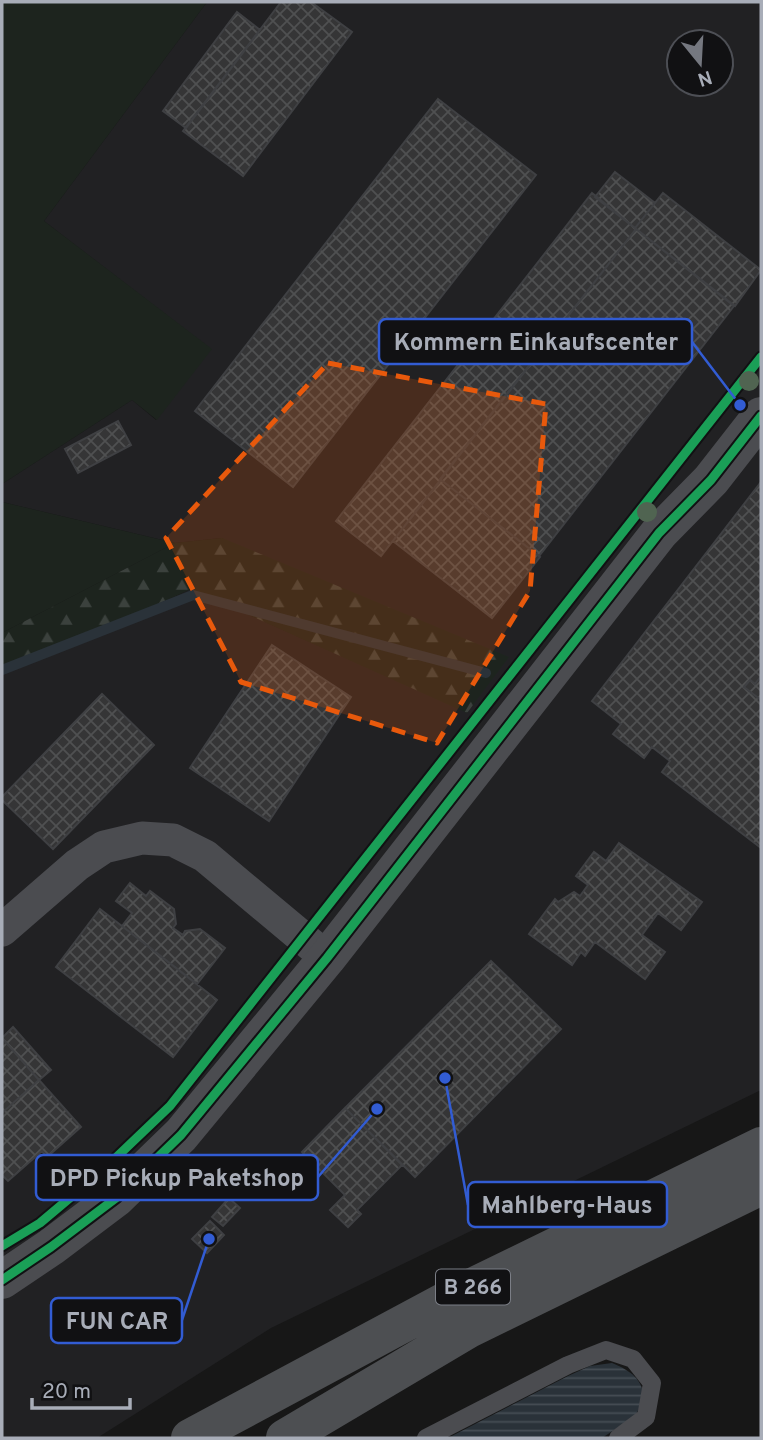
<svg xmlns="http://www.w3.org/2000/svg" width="763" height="1440" font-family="Overpass,sans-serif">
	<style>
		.built { fill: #212123; fill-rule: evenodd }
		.green { fill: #1d241e }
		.forest { fill: url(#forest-firs) }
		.water { fill: url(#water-rules) }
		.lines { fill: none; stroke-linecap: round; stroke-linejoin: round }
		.stream { stroke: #2a3239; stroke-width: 10 }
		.building { fill: url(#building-cross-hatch); stroke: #3f4043; stroke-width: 2 }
		.service { stroke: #4b4c50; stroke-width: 18 }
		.minor { stroke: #4b4c50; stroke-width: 33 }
		.tertiary { stroke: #4b4c50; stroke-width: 38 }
		.primary { stroke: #4d4f52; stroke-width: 38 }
		.cycleway-casing { stroke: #111113; stroke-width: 13 }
		.cycleway { stroke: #1a9f57; stroke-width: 9 }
		.tree { fill: #506451 }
		.marked { fill: #e8590c; fill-opacity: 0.2; stroke: #e8590c; stroke-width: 5; stroke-dasharray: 14 9; stroke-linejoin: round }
		.labels { text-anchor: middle; stroke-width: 7; stroke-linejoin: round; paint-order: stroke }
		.shield { fill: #111113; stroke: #7b7e86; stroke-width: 2 }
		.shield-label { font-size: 21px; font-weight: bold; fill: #a8adb8 }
		.leader { fill: none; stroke: #325cd3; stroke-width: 2.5 }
		.callout-dot { fill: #325cd3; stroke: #111113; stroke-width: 2.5 }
		.callout { fill: #111113; stroke: #325cd3; stroke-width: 2.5 }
		.callout-label { font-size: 24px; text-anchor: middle; font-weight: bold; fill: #a8adb8 }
	</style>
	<defs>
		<pattern id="forest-firs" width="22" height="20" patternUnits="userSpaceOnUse" patternTransform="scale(1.75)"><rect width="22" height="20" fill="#1d241e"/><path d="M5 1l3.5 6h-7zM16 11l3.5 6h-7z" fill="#3b413d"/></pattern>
		<pattern id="water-rules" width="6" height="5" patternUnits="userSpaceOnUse" patternTransform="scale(1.75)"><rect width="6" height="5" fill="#2a3239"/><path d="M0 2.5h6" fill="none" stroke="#464d54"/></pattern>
		<pattern id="building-cross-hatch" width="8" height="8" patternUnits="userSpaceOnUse" patternTransform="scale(1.75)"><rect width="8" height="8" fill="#353536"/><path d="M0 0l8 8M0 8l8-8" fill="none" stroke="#4f5051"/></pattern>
	</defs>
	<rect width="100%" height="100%" fill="#171717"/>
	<path class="built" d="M207,2H761V1090L271,1328L97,1438H2V675L191,589L467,712L222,538L175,543L2,502V484L132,400L156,420L211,349L44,221ZM679,42H721V84H679Z"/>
	<path class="green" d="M2,2H207L44,221L212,349L157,420L132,400L2,484Z
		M2,502L175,543L2,633Z"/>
	<path class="forest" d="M222,538L509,657L467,713L191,589L2,675V633L175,543Z"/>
	<path class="water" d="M612,1363C631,1371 643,1379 644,1400L635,1416L602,1438H448L568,1376L590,1366Z"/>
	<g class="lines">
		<path class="stream" d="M2,670L193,595L486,673"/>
	</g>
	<path class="building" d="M281,2H311L352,32L243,176L183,131Z
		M237,12L260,30L186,128L163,111Z
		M438,99L536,175L293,487L195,411Z
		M615,172L655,203L635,228L595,197Z
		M592,193L636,229L381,556L336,521Z
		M663,193L761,270L735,306L635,228Z
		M636,229L734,306L539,556L440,479Z
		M118,421L131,445L78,473L65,449Z
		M441,480L540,557L492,618L393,541Z
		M761,482V676L755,684L750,680L744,687L761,700V848L662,772L670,761L652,747L644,758L613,734L621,724L592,701Z
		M272,645L351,697L269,821L190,768Z
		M761,676V700L744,687L750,680L755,684Z
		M102,694L154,745L53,849L2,800V797Z
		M619,843L702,902L681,930L658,913L642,935L665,952L645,979L595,942L585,956L581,952L572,965L529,934L555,899L558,902L574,892L580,896L588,885L576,876L594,852L606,861Z
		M130,883L146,896L150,891L174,909L176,924L173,928L183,935L185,931L200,929L225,948L197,984L122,926L132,913L116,901Z
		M100,909L217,1000L173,1057L56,967Z
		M491,961L561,1029L415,1177L345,1108Z
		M13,1027L51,1070L39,1080L2,1038Z
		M2,1038L39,1080L2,1113Z
		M39,1080L81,1127L47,1157L42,1151L8,1181L3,1176L2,1177V1113Z
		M345,1108L402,1165L357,1210L361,1214L348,1227L330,1210L345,1195L302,1152Z
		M229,1198L240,1208L223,1226L212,1217Z
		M210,1221L224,1235L207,1253L192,1239Z"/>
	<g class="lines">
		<path class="service" d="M426,1438L568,1365L606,1350L633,1359L652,1383L646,1417L618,1438"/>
		<path class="minor" d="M2,930L77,865L104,847L142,838L173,840L205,856L327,958"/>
		<path class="tertiary" d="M2,1280L51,1247L116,1198L181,1135L327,958L659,533L711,480L761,416"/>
		<path class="primary" d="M190,1438L464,1291L761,1146
			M285,1438L469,1329L761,1186"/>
		<g class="cycleway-casing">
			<path id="cycleway" d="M2,1246L40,1223L103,1170L170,1106L761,357
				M2,1280L51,1247L116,1198L181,1135L327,958L659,533L711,480L761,416"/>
		</g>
		<use href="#cycleway" class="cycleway"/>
	</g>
	<g class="tree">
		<circle cx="749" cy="381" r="10"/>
		<circle cx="647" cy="512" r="10"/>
	</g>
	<path class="marked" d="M328,363L546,404L530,591L437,743L241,682L166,538Z"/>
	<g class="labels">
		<rect class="shield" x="436" y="1269.5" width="74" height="35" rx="5"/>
		<g class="shield-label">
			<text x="473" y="1294">B 266</text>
		</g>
	</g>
	<path class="leader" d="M740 405L692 342M377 1109L318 1177M445 1078L468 1205M209 1239L182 1320"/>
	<g class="callout-dot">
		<circle cx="740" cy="405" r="7"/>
		<circle cx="377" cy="1109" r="7"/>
		<circle cx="445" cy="1078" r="7"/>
		<circle cx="209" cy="1239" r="7"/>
	</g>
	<g class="callout">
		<rect x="379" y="319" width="313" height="45" rx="7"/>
		<rect x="36" y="1155" width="282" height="45" rx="7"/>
		<rect x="468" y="1182" width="199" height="45" rx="7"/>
		<rect x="51" y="1298" width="131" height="45" rx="7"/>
	</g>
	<g class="callout-label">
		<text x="536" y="350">Kommern Einkaufscenter</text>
		<text x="177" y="1186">DPD Pickup Paketshop</text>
		<text x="567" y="1213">Mahlberg-Haus</text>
		<text x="117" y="1329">FUN CAR</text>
	</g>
	<rect width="763" height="1440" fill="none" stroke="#a8adb8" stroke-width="7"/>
	<g transform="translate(700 63) rotate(162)"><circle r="33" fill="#111113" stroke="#4d4f55" stroke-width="2"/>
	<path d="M0-5L12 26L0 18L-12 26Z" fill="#757880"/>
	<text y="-10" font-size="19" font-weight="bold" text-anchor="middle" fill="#a8adb8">N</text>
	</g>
	<path d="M32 1398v10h98v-10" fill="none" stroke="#a8adb8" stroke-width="3.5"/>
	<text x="42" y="1398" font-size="21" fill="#a8adb8" stroke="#111113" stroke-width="5" paint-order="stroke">20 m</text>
</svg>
